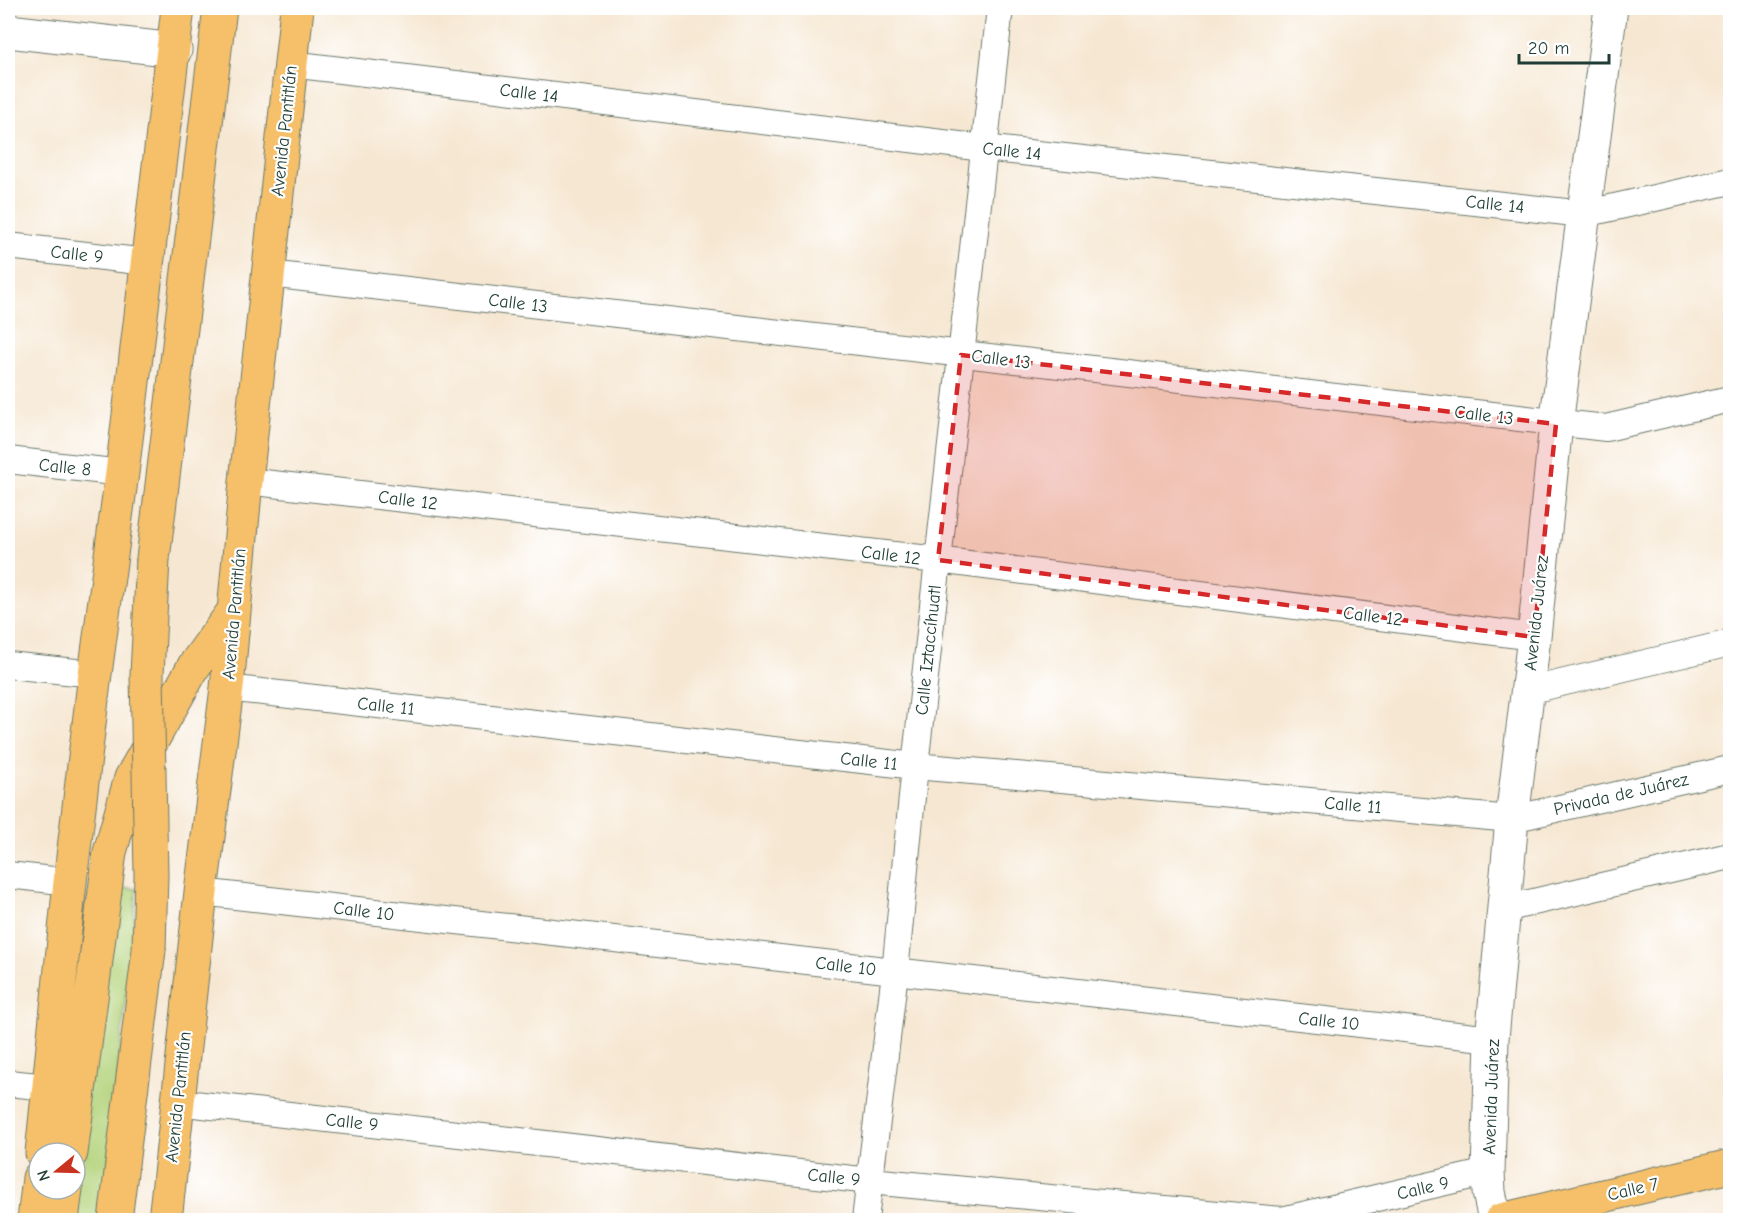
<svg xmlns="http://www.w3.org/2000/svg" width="1738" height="1228" font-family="'Comic Neue',sans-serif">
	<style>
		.green { fill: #b3d37a; stroke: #698857; stroke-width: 1.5 }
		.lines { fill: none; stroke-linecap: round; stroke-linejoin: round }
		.minor-casing { stroke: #6a786b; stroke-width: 28 }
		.tertiary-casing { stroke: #6a786b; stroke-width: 35 }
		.primary-casing { stroke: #6a786b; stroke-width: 35 }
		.minor { stroke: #fff; stroke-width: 26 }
		.tertiary { stroke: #fff; stroke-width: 33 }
		.primary { stroke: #f6c06b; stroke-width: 33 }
		.primary-bridge-casing { stroke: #6a786b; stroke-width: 35; stroke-linecap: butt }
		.primary-bridge { stroke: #f6c06b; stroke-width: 33 }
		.marked { fill: #d62828; fill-opacity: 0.2; stroke: #d62828; stroke-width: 4.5; stroke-dasharray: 12 8; stroke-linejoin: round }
		.labels { text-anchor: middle; stroke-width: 4.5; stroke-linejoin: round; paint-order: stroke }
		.street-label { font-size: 18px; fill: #1f3d34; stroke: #fff }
	</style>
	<rect width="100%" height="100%" fill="#fff"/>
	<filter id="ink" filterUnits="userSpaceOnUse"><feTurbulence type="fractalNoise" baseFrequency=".0167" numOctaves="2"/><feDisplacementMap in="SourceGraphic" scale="12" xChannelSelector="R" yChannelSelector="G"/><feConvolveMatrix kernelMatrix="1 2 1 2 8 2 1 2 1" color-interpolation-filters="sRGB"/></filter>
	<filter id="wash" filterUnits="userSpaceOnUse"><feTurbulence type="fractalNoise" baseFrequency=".008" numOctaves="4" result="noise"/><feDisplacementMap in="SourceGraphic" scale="24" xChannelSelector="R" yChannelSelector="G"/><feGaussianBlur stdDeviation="1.35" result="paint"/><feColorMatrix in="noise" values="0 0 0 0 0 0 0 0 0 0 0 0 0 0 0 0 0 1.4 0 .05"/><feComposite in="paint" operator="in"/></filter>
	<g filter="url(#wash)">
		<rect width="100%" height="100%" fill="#f6e7d2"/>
		<path class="green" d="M96,885L137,889L103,1220H62L75,1189V1153Z"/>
	</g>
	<g filter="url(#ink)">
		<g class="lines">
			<g class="minor-casing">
				<path id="minor" d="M291,64L984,148L1584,214L1730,181
					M8,246L147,262
					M269,274L1606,428L1730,399
					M8,460L122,473
					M246,481L938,560L1534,637
					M8,665L95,674
					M227,688L915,766L1512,819L1730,769
					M1527,691L1730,643
					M8,875L70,882
					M201,892L1492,1039
					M1504,909L1730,856
					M8,1083L49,1087
					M177,1102L870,1181L1282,1220L1488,1172
					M865,1220L895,972L915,766L1000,8"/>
			</g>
			<g class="tertiary-casing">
				<path id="tertiary" d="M8,31L175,50
					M1495,1220L1489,1192L1488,1172L1492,1039L1512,819L1534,637L1556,424L1611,8"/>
			</g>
			<g class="primary-casing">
				<path id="primary" d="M153,559L220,8
					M42,1153L70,882L95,674L122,473L178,8
					M71,1153L110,852L131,778L194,666L233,612
					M34,1220L39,1178
					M62,1220L66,1189
					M115,1220L149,950
					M165,1220L201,892L227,688L246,481L297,8
					M1501,1220L1730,1166"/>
			</g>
			<use href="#minor" class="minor"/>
			<use href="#tertiary" class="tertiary"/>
			<use href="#primary" class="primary"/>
			<g class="primary-bridge-casing">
				<path id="primary-bridge" d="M149,950L151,874L147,674L153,559"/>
			</g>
			<use href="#primary-bridge" class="primary-bridge"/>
		</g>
	</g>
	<path class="marked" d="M961,355L1556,424L1534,637L938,560Z"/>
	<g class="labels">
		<g class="street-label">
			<text transform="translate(529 93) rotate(7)" y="6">Calle 14</text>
			<text transform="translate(284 131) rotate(-84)" y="6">Avenida Pantitlán</text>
			<text transform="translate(1012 151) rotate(6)" y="6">Calle 14</text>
			<text transform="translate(1495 204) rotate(6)" y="6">Calle 14</text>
			<text transform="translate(77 254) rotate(6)" y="6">Calle 9</text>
			<text transform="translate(518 303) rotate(7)" y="6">Calle 13</text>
			<text transform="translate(1001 359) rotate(7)" y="6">Calle 13</text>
			<text transform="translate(1484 415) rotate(7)" y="6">Calle 13</text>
			<text transform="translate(65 467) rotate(6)" y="6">Calle 8</text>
			<text transform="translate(408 500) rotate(7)" y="6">Calle 12</text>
			<text transform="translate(891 555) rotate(7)" y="6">Calle 12</text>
			<text transform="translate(1536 613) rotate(-84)" y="6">Avenida Juárez</text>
			<text transform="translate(234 614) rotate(-85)" y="6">Avenida Pantitlán</text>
			<text transform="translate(1373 616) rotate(7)" y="6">Calle 12</text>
			<text transform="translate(928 650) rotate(-84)" y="6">Calle Iztaccíhuatl</text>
			<text transform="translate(386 706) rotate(6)" y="6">Calle 11</text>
			<text transform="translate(869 761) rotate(6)" y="6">Calle 11</text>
			<text transform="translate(1621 794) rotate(-13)" y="6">Privada de Juárez</text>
			<text transform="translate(1353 805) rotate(5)" y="6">Calle 11</text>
			<text transform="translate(364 911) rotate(7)" y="6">Calle 10</text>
			<text transform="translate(846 966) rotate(7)" y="6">Calle 10</text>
			<text transform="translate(1329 1021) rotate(6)" y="6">Calle 10</text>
			<text transform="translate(178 1097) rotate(-84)" y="6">Avenida Pantitlán</text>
			<text transform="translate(1491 1097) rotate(-88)" y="6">Avenida Juárez</text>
			<text transform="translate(352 1122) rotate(6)" y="6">Calle 9</text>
			<text transform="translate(834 1177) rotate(6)" y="6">Calle 9</text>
			<text transform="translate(1423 1188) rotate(-13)" y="6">Calle 9</text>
			<text transform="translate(1633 1189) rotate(-13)" y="6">Calle 7</text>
		</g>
	</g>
	<rect width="1738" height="1228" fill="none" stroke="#fff" stroke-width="30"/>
	<g transform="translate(57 1171) rotate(251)"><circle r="28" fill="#ffffff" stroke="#a5b1ae" stroke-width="1.5"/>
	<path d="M0-4.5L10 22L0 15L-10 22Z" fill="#c8321e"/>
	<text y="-9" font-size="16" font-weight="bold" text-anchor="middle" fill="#1f3d34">N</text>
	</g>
	<path d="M1519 54v9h90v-9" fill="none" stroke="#1f3d34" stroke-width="3"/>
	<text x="1528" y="54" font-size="18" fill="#1f3d34" stroke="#ffffff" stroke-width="4.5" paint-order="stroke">20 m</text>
</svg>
